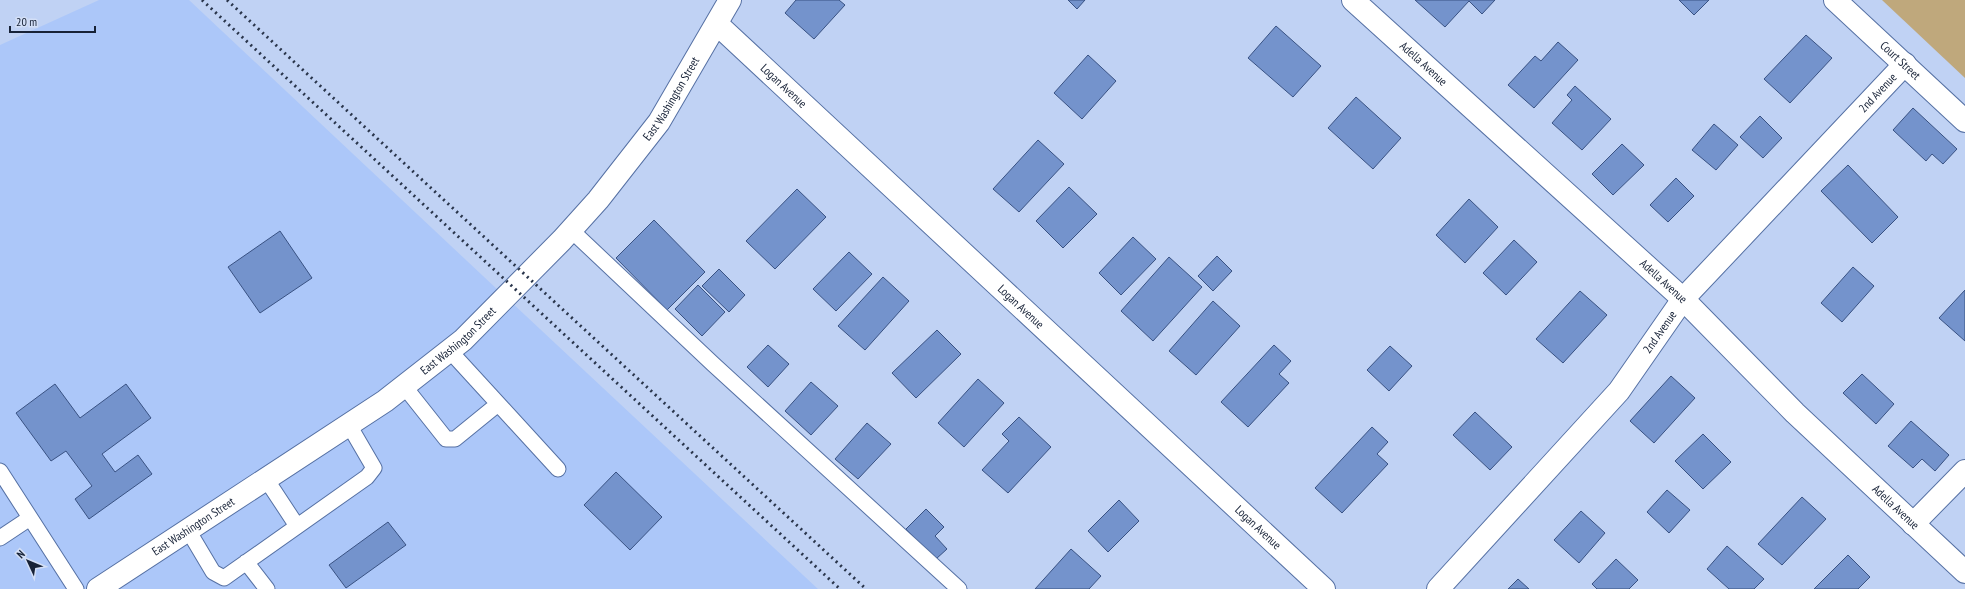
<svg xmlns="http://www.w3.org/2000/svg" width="1965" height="589" font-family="'PT Sans Narrow',sans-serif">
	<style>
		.built { fill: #acc7f9 }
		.green { fill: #bfa87c }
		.building { fill: #7493cc; stroke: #395283 }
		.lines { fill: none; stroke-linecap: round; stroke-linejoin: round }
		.lane-casing { stroke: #5671a4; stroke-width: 17 }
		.street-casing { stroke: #5671a4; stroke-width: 24 }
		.secondary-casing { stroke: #5671a4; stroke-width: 24 }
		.lane { stroke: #fff; stroke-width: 15 }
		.street { stroke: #fff; stroke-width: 22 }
		.secondary { stroke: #fff; stroke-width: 22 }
		.rail { stroke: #29354b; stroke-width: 3; stroke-dasharray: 2 4; stroke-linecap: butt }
		.labels { text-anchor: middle; stroke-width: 3; stroke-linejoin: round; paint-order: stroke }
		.street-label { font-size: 12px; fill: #172237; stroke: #d3dff6 }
	</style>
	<rect width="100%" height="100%" fill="#c0d2f4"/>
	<path class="built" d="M99,0H189L499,291L454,338L346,417L85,589H0V45Z
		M510,301L818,589H119L385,411Z"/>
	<path class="green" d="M1882,0H1965V78Z"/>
	<path class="building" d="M796,0H839L845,5L814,39L785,13Z
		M1068,0H1085L1077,9Z
		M1415,0H1495L1482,14L1469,1L1445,27Z
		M1679,0H1709L1694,15Z
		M1276,26L1321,66L1293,97L1248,58Z
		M1806,35L1832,58L1790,103L1764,79Z
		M1558,42L1578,60L1534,108L1508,85L1535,56L1541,61Z
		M1088,55L1116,81L1082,119L1054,93Z
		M1575,86L1611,119L1582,150L1552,123L1572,100L1567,95Z
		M1356,97L1401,138L1373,169L1328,128Z
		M1913,108L1957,149L1943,164L1932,154L1926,161L1893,130Z
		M1760,116L1782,138L1763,158L1740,137Z
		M1714,124L1738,145L1716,170L1692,150Z
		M1038,140L1064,164L1019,212L993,189Z
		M1622,144L1644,165L1613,195L1592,174Z
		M1848,165L1898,217L1872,243L1821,191Z
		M1676,178L1694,196L1668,222L1650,205Z
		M1069,187L1097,214L1063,248L1036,221Z
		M797,189L826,217L775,269L746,241Z
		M1469,199L1498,227L1465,263L1436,235Z
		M654,220L705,272L667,310L616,258Z
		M280,231L312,278L260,313L228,267Z
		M1133,237L1156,259L1121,295L1099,273Z
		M1514,240L1537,262L1506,295L1483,273Z
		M849,252L872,274L836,311L813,289Z
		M1217,256L1232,271L1213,291L1198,276Z
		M1169,257L1202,287L1153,341L1121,311Z
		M1853,267L1874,286L1842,322L1821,303Z
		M719,269L745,295L729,312L702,286Z
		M883,277L909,301L865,350L838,326Z
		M698,285L725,312L702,336L675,309Z
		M1965,290V341L1939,318Z
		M1580,291L1607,315L1563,363L1536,339Z
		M1213,301L1240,326L1196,375L1169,351Z
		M937,330L961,354L916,398L892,373Z
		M768,345L789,364L768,387L747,367Z
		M1274,345L1291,361L1279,374L1289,383L1248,427L1221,402Z
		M1390,346L1412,366L1389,391L1367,370Z
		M1862,374L1894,404L1876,424L1843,393Z
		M1671,376L1695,398L1654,443L1630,421Z
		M978,379L1004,403L964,447L938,423Z
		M811,382L838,406L811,435L785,411Z
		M55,384L80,418L126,384L151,418L102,454L115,472L138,455L152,474L89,519L75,499L92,486L66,451L51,461L16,413Z
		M1475,412L1512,447L1490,470L1453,435Z
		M1019,417L1051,447L1008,493L982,470L1009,441L1002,434Z
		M1911,421L1949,455L1935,471L1922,459L1913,468L1888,446Z
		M867,423L891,444L858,479L835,459Z
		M1372,427L1388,442L1377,454L1388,464L1342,513L1315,488Z
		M1703,434L1731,462L1703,489L1675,461Z
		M616,472L662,517L630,550L584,505Z
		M1667,490L1690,510L1669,533L1647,512Z
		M1802,497L1826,519L1782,565L1758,544Z
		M1119,500L1139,521L1108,552L1088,531Z
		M926,509L944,527L935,536L947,549L936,559L906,529Z
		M1581,511L1605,533L1579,563L1554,540Z
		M388,522L406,545L346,588L329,565Z
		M1727,546L1764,579L1754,589H1729L1707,569Z
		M1071,549L1101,576L1089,589H1035Z
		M1848,555L1870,577L1858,589H1814Z
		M1616,559L1638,580L1629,589H1597L1592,584Z
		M1518,579L1529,589H1508Z"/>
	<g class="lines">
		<g class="lane-casing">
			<path id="lane" d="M571,230L713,364L959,589
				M449,350L558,469
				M404,386L446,439H455L498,404
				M0,471L76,589
				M266,479L297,526
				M188,530L213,572L224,578L367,477L374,468L349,425
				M0,538L30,518
				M246,562L267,589"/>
		</g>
		<g class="street-casing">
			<g id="street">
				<path id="s1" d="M1353,0L1683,299L1795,413L1965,572"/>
				<path id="s2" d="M1835,0L1965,121"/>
				<path id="s3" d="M717,24L1324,589"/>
				<path d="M1913,524L1965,471"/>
				<path id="s4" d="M1438,589L1619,391L1683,299L1905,64"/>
			</g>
		</g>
		<g class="secondary-casing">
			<g id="secondary">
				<path id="s5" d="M98,589L385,401L463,340L562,240L598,200L659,122L730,0"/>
			</g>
		</g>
		<use href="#lane" class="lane"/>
		<use href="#street" class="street"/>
		<use href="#secondary" class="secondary"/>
		<path class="rail" d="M202,0L840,589
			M227,0L866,589"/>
	</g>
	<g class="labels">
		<g class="street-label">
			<text dy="4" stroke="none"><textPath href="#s2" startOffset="89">Court Street</textPath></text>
			<text dy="4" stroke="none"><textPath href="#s1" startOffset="95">Adella Avenue</textPath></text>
			<text dy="4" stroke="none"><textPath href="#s3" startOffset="91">Logan Avenue</textPath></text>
			<text dy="4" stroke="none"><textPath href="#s4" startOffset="664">2nd Avenue</textPath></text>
			<text dy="4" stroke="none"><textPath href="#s5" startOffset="762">East Washington Street</textPath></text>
			<text dy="4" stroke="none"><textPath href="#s1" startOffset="419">Adella Avenue</textPath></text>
			<text dy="4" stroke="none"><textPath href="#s3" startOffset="415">Logan Avenue</textPath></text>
			<text dy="4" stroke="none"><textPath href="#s4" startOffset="340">2nd Avenue</textPath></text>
			<text dy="4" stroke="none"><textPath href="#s5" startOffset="438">East Washington Street</textPath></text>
			<text dy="4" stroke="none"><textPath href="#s1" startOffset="743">Adella Avenue</textPath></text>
			<text dy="4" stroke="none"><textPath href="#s5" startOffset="114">East Washington Street</textPath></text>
			<text dy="4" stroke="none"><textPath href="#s3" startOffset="739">Logan Avenue</textPath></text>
		</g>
	</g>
	<g transform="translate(28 561) rotate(314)" stroke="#d3dff6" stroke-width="3" paint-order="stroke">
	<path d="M0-3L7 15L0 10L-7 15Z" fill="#172237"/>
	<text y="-6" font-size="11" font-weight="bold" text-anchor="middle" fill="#172237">N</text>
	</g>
	<path d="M10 26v6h85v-6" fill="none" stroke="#172237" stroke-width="2"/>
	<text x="16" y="26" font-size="12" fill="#172237" stroke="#d3dff6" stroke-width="3" paint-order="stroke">20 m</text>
</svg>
